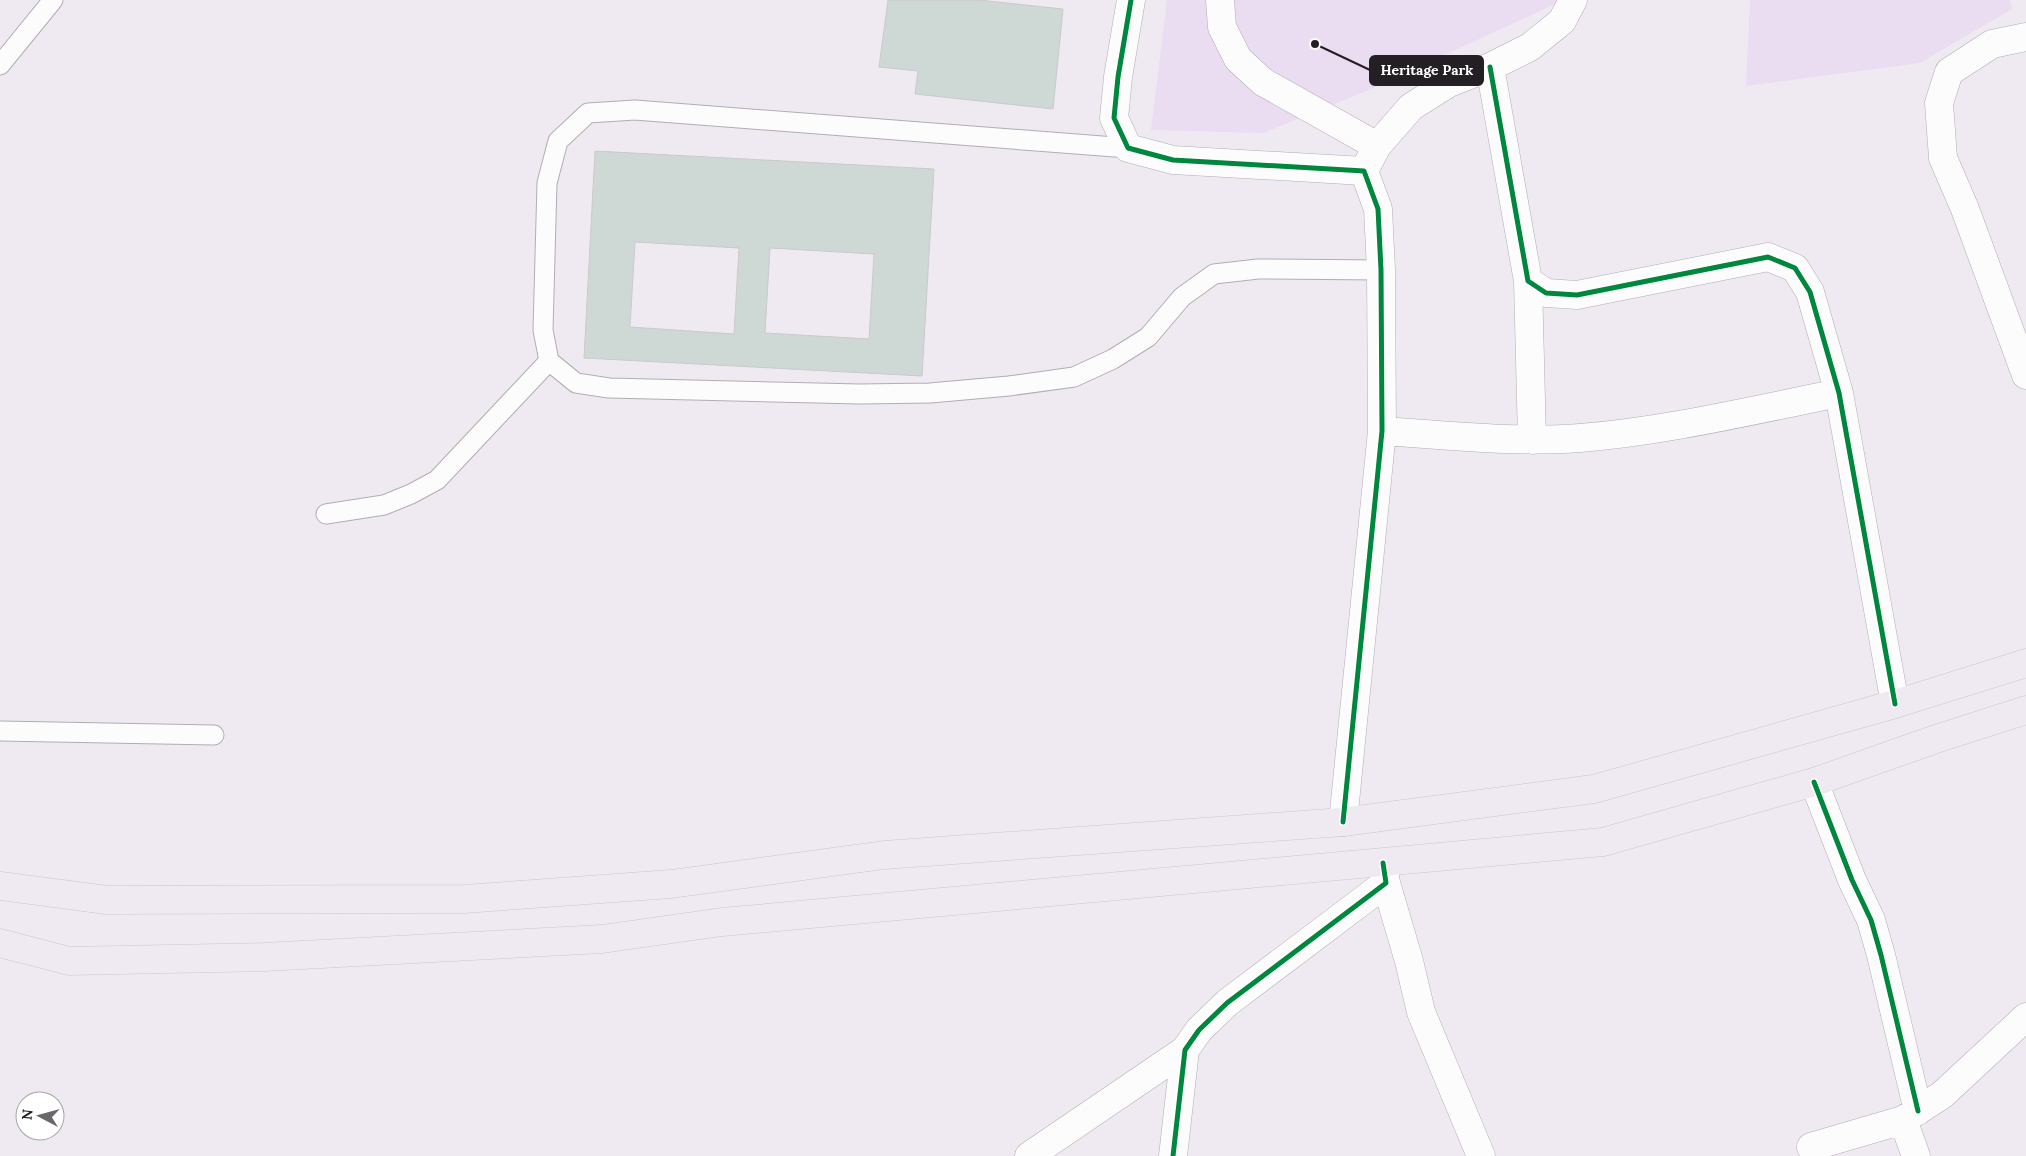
<svg xmlns="http://www.w3.org/2000/svg" width="2026" height="1156" font-family="Lora,serif">
	<style>
		.green { fill: #eadcf1 }
		.building { fill: #ced8d4; stroke: #c9cacc; fill-rule: evenodd }
		.lines { fill: none; stroke-linecap: round; stroke-linejoin: round }
		.service-casing { stroke: #b1adb3; stroke-width: 21 }
		.minor-casing { stroke: #b1adb3; stroke-width: 29 }
		.primary-casing { stroke: #c9c7ca; stroke-width: 29 }
		.service { stroke: #fdfcfd; stroke-width: 19 }
		.minor { stroke: #fdfcfd; stroke-width: 28 }
		.primary { stroke: #efeaf2; stroke-width: 28 }
		.cycleway-casing { stroke: #fff; stroke-width: 8 }
		.cycleway { stroke: #00873e; stroke-width: 5 }
		.leader { fill: none; stroke: #231f24; stroke-width: 2 }
		.callout-dot { fill: #231f24; stroke: #fff; stroke-width: 2 }
		.callout { fill: #231f24; stroke: #231f24; stroke-width: 2 }
		.callout-label { font-size: 14px; text-anchor: middle; font-weight: bold; fill: #fff }
	</style>
	<rect width="100%" height="100%" fill="#efeaf2"/>
	<path class="green" d="M1167,0H1564L1371,89L1263,133L1151,130Z
		M1750,0H2010L2012,9L1920,63L1746,86Z"/>
	<path class="building" d="M888,0H979L1063,9L1053,109L915,94L918,71L879,67Z
		M595,151L934,169L922,376L584,358ZM635,242L739,248L734,334L630,327ZM770,248L874,254L869,339L765,333Z"/>
	<g class="lines">
		<g class="service-casing">
			<path id="service" d="M0,65L53,0
				M1128,148L635,110L588,113L558,141L547,183L543,330L549,361L576,383L609,388L860,394L930,393L1009,386L1074,377L1113,359L1148,337L1182,297L1214,274L1258,269L1381,270
				M326,514L384,505L411,494L437,480L549,361
				M0,731L214,735"/>
		</g>
		<g class="minor-casing">
			<path id="minor" d="M1131,0L1118,77L1114,118L1128,148L1173,160L1364,171L1378,209L1381,270L1382,431L1343,822
				M1220,0L1222,27L1238,59L1263,82L1377,146
				M2026,37L1992,44L1949,72L1939,103L1943,158L1965,209L2026,375
				M1490,67L1528,281L1546,293L1577,295L1768,257L1795,268L1810,292L1839,393L1895,704
				M1364,171L1377,146L1411,107L1449,83L1490,67L1530,47L1562,21L1573,0
				M1528,281L1532,440
				M1382,431C1448,435 1514,443 1580,438C1667,431 1753,410 1839,393
				M1814,782L1852,880L1871,920L1881,955L1918,1111
				M1386,883L1409,961L1421,1012L1481,1156
				M1903,1120L1916,1156
				M1811,1147L1903,1120L1942,1095L2026,1017
				M1029,1156L1185,1050
				M1173,1156L1185,1050L1199,1030L1227,1003L1386,883L1383,863"/>
		</g>
		<g class="primary-casing">
			<path id="primary" d="M0,886L107,900L464,899L671,884L884,855L1343,822L1594,789L1895,704L2026,663
				M0,943L69,961L264,957L602,939L722,922L1603,842L1814,782L1936,739L2026,710"/>
		</g>
		<use href="#service" class="service"/>
		<use href="#minor" class="minor"/>
		<use href="#primary" class="primary"/>
		<g class="cycleway-casing">
			<path id="cycleway" d="M1131,0L1118,77L1114,118L1128,148L1173,160L1364,171L1378,209L1381,270L1382,431L1343,822
				M1490,67L1528,281L1546,293L1577,295L1768,257L1795,268L1810,292L1839,393L1895,704
				M1814,782L1852,880L1871,920L1881,955L1918,1111
				M1173,1156L1185,1050L1199,1030L1227,1003L1386,883L1383,863"/>
		</g>
		<use href="#cycleway" class="cycleway"/>
	</g>
	<path class="leader" d="M1315 44L1370 70"/>
	<circle class="callout-dot" cx="1315" cy="44" r="5"/>
	<rect class="callout" x="1370" y="56" width="113" height="29" rx="5"/>
	<g class="callout-label">
		<text x="1427" y="75">Heritage Park</text>
	</g>
	<g transform="translate(40 1116) rotate(276)"><circle r="24" fill="#ffffff" stroke="#a7a5a7"/>
	<path d="M0-4L9 19L0 12L-9 19Z" fill="#6a666c"/>
	<text y="-8" font-size="14" font-weight="bold" text-anchor="middle" fill="#231f24">N</text>
	</g>
</svg>
